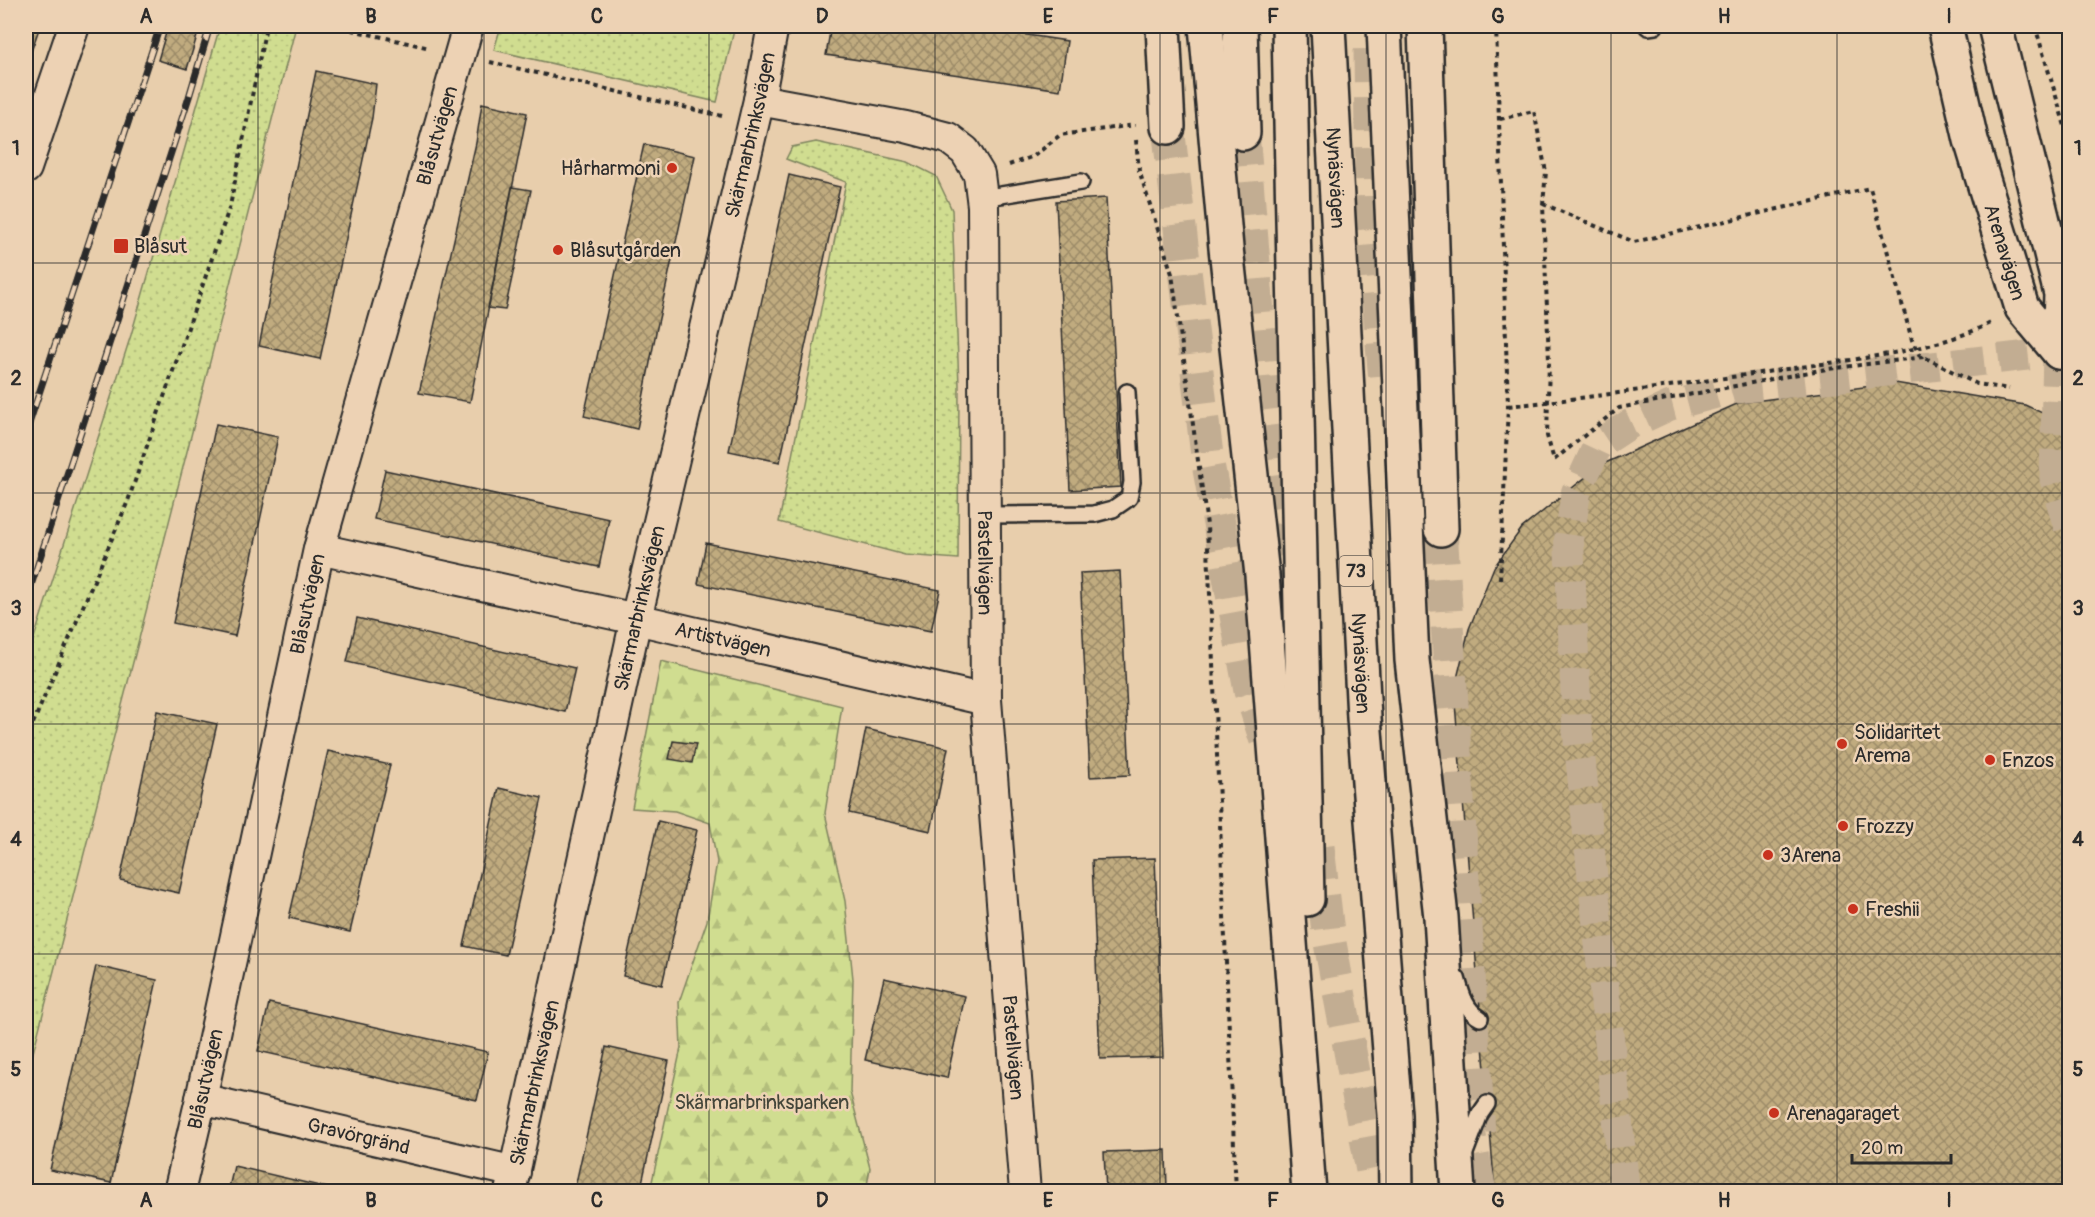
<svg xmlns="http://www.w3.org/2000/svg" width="2095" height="1217" font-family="Pangolin,sans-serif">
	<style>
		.forest { fill: url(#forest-firs); stroke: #7e845e; stroke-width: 1.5 }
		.park { fill: url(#park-dots); stroke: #7e845e; stroke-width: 1.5 }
		.building { fill: url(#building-cross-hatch); stroke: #2b2b2b; stroke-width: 1.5 }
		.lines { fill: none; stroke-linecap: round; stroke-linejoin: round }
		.street-tunnel { stroke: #c2ad92; stroke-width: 30; stroke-dasharray: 30 15; stroke-linecap: butt }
		.secondary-tunnel { stroke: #c2ad92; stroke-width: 33; stroke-dasharray: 33 16; stroke-linecap: butt }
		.highway-tunnel { stroke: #c2ad92; stroke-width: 33; stroke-dasharray: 33 16; stroke-linecap: butt }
		.lane-casing { stroke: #2b2b2b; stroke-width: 20 }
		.street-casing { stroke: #2b2b2b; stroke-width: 34 }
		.secondary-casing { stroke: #2b2b2b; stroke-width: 38 }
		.highway-casing { stroke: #2b2b2b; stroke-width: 38 }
		.path { stroke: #2b2b2b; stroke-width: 4; stroke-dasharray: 4.5 4.5; stroke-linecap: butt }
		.lane { stroke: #edd2b4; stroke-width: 15 }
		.street { stroke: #edd2b4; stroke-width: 30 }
		.secondary { stroke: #edd2b4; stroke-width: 33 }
		.highway { stroke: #edd2b4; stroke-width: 33 }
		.rail-casing { stroke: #2b2b2b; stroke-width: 7 }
		.rail { stroke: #edd2b4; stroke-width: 4.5; stroke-dasharray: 14; stroke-linecap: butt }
		.grid { fill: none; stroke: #2b2b2b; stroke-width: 1.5; stroke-opacity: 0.55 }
		.poi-dot { fill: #c8321e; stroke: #edd2b4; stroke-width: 2 }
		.labels { text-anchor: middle; stroke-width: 5; stroke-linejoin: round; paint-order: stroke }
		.shield { fill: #edd2b4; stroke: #655d54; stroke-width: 1.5 }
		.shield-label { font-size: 18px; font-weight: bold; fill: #2b2b2b }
		.street-label { font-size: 20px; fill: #2b2b2b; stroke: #edd2b4 }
		.poi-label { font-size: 20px; fill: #2b2b2b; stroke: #edd2b4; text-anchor: start }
		.park-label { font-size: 20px; fill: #44463a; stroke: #edd2b4 }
		.neatline { fill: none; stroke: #2b2b2b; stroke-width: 2 }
		.grid-label { font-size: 20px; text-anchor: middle; font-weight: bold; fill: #2b2b2b }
	</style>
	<defs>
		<pattern id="forest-firs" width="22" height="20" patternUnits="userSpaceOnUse" patternTransform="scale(1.5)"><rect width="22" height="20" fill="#d0dd90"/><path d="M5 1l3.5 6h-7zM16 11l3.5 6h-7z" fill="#b3be7c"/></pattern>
		<pattern id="park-dots" width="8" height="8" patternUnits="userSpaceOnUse" patternTransform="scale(1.5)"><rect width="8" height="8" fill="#d0dd90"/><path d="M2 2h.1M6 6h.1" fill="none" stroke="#b3be7c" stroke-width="1.8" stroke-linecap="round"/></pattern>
		<pattern id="building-cross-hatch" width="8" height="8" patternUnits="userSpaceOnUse" patternTransform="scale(1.5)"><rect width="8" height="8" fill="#c0ab7f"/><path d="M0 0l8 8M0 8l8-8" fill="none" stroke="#9c8b68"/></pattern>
	</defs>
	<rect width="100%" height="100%" fill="#e8ceac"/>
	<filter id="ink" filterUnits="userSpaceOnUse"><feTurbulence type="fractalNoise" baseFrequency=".0167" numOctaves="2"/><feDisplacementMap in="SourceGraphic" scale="12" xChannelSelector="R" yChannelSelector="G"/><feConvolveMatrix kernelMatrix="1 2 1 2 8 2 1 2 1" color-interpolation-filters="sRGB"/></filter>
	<g filter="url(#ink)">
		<path class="forest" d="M661,661L842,706L825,813L845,901L853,979L850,1092L870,1168L866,1191H650L681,1048L679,1002L707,921L717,862L710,823L675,811L632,808Z"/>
		<path class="park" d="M220,26H296L26,1080V663L131,335Z
			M501,26H735L717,102L494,50Z
			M816,142L908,162L936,176L952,210L959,385L958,559L905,555L779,522L846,182L786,159L792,147Z"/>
		<path class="building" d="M26,26H40L26,66Z
			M168,26H200L187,69L158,60Z
			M831,26H967L1067,41L1060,90L826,55Z
			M316,71L376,84L372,118L320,359L259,346Z
			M482,103L527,113L470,402L419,393L476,143Z
			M644,144L695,156L656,332L637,429L584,416Z
			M789,175L840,187L780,462L729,451Z
			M512,187L531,190L505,310L488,308Z
			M1106,198L1121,487L1070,490L1056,201Z
			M1895,383L2025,405L2070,426V1192H1495L1454,691L1469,629L1494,567L1522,528L1601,465L1739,403Z
			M216,424L278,437L235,636L173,623Z
			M385,470L609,519L599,567L374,519Z
			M706,543L940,590L931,631L698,584Z
			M1120,571L1130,775L1090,777L1080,573Z
			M357,618L575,668L565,712L347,662Z
			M157,711L217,724L179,893L120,880Z
			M866,729L948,748L931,831L849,813Z
			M673,741L696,744L692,763L669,759Z
			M328,751L390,765L350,932L289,918Z
			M499,788L542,798L506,955L464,946Z
			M658,821L697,830L662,985L623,976Z
			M1155,858L1163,1057L1100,1059L1092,860Z
			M96,966L157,980L111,1183L50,1170Z
			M884,978L965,996L947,1078L865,1060Z
			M269,1003L488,1052L477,1100L258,1051Z
			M606,1047L669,1061L640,1192H574Z
			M1166,1150L1167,1192H1106L1104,1152Z
			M234,1166L345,1192H228Z"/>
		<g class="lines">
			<path class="street-tunnel" d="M1625,1192L1577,726L1569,540L1576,492L1598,445L1630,424L1669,406L1733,389L2059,352"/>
			<path class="secondary-tunnel" d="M2059,352L2056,479L2070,527"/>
			<path class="highway-tunnel" d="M1370,49L1372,222L1385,381
				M1168,127L1208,464L1250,691L1270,753
				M1243,133L1264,383L1289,593
				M1441,529L1479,1133
				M1318,847L1328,932L1376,1192
				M1465,1108L1480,1192"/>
			<g class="lane-casing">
				<path id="lane" d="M1647,26L1648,27L1655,26
					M982,198L1081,182
					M985,515L1094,514L1113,509L1129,498L1132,482L1127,392
					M1457,978C1461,992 1465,1010 1480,1018
					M1465,1153L1480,1114L1487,1104"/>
			</g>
			<g class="street-casing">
				<g id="street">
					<path id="s1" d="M759,100L906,127L948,138L965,151L979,174L983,206L986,700L1025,1192"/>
					<path d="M26,168L74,26"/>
					<path id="s2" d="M319,549L636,619L986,700"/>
					<path id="s3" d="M201,1099L515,1172"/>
					<path id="s4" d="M179,1192L201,1099L319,549L468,26"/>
					<path id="s5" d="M510,1192L636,619L759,100L773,26"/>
				</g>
			</g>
			<g class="secondary-casing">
				<g id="secondary">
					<path id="s6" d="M1945,26L1971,140L2022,308L2059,352"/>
					<path d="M1995,26L2061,294L2059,352"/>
				</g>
			</g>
			<g class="highway-casing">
				<g id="highway">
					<path d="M1163,26L1168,127"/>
					<path d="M1206,26L1226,248L1262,575L1309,1192"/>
					<path d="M1240,26L1243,133"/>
					<path d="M1289,26L1307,899"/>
					<path id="s7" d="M1328,26L1364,718L1395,1115L1396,1192"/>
					<path d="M1384,26L1412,660L1441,917L1458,1192"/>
					<path d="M1425,26L1441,529"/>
				</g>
			</g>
			<path class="path" d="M334,26L430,48
				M1496,26L1508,406L1500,580
				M2035,26L2070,143
				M490,62L722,116
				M1500,119L1534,111L1546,172L1543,204L1549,361L1547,436L1554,460L1619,408L1820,370L1924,357
				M1136,140L1139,170L1172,274L1207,525L1236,1192
				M1009,165L1034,156L1060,135L1135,125
				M1543,204L1634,242L1870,188L1912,340L1920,356L1924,357L1977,384L2009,389
				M1508,406C1599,397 1689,383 1780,370C1851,359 1928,354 1993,322
				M26,740L128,501L230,206L266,26
				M26,982L33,1018L26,1052"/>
			<use href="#lane" class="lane"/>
			<use href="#street" class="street"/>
			<use href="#secondary" class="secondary"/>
			<use href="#highway" class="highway"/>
			<g class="rail-casing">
				<path id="rail" d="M26,433L160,26
					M26,601L189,97L210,26"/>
			</g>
			<use href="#rail" class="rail"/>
		</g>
	</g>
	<path class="grid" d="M258,26V1192M484,26V1192M709,26V1192M935,26V1192M1160,26V1192M1386,26V1192M1611,26V1192M1837,26V1192M26,263H2070M26,493H2070M26,724H2070M26,954H2070"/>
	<g class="poi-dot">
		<circle cx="672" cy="168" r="6"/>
		<rect x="113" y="238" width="16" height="16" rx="3"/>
		<circle cx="558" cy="250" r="6"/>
		<circle cx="1842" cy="744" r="6"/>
		<circle cx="1990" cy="760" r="6"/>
		<circle cx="1843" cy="826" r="6"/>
		<circle cx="1768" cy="855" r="6"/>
		<circle cx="1853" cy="909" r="6"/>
		<circle cx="1774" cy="1113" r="6"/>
	</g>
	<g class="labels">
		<rect class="shield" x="1339.5" y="556" width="33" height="30" rx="4.5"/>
		<g class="shield-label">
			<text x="1356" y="577">73</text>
		</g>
		<g class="street-label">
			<text dy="7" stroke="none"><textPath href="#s5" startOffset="1084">Skärmarbrinksvägen</textPath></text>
			<text dy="7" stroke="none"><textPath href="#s4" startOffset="1088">Blåsutvägen</textPath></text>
			<text dy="7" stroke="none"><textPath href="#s7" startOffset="152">Nynäsvägen</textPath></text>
			<text dy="7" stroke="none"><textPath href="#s6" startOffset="234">Arenavägen</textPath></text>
			<text dy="7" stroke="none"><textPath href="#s1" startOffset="630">Pastellvägen</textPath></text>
			<text dy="7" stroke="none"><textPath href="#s4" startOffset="602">Blåsutvägen</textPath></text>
			<text dy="7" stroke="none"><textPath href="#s5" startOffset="598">Skärmarbrinksvägen</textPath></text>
			<text dy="7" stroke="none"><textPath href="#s2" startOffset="414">Artistvägen</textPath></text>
			<text dy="7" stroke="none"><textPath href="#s7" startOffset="638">Nynäsvägen</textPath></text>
			<text dy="7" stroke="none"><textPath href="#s1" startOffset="1116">Pastellvägen</textPath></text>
			<text dy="7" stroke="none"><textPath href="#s4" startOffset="116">Blåsutvägen</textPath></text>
			<text dy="7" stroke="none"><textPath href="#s5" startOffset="112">Skärmarbrinksvägen</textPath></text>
			<text dy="7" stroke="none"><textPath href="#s3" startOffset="162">Gravörgränd</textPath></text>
		</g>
		<g class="poi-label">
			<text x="660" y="175" text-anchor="end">Hårharmoni</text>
			<text x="134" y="253">Blåsut</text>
			<text x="570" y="257">Blåsutgården</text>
			<text x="1854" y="739">Solidaritet<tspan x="1854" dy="23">Arema</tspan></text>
			<text x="2002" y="767">Enzos</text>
			<text x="1855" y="833">Frozzy</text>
			<text x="1780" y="862">3Arena</text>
			<text x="1865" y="916">Freshii</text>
			<text x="1786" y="1120">Arenagaraget</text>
		</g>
		<g class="park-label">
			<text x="762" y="1109">Skärmarbrinksparken</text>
		</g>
	</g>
	<rect width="2095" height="1217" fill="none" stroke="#edd2b4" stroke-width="66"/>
	<path d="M1852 1154v9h99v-9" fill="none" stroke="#2b2b2b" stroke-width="3"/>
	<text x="1861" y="1154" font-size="18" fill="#2b2b2b" stroke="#edd2b4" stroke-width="4.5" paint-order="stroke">20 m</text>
	<rect x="33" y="33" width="2029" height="1151" class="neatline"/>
	<g class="grid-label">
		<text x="146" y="23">A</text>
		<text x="371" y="23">B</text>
		<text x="597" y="23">C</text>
		<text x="822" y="23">D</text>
		<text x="1048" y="23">E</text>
		<text x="1273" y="23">F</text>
		<text x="1498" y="23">G</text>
		<text x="1724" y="23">H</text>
		<text x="1949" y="23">I</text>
		<text x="16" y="155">1</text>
		<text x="2078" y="155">1</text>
		<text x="16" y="385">2</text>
		<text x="2078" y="385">2</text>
		<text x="16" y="615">3</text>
		<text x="2078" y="615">3</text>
		<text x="16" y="846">4</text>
		<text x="2078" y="846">4</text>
		<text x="16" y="1076">5</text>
		<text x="2078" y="1076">5</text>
		<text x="146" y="1207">A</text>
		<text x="371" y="1207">B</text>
		<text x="597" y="1207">C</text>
		<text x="822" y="1207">D</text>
		<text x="1048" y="1207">E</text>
		<text x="1273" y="1207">F</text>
		<text x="1498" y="1207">G</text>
		<text x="1724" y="1207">H</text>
		<text x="1949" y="1207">I</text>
	</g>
</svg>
